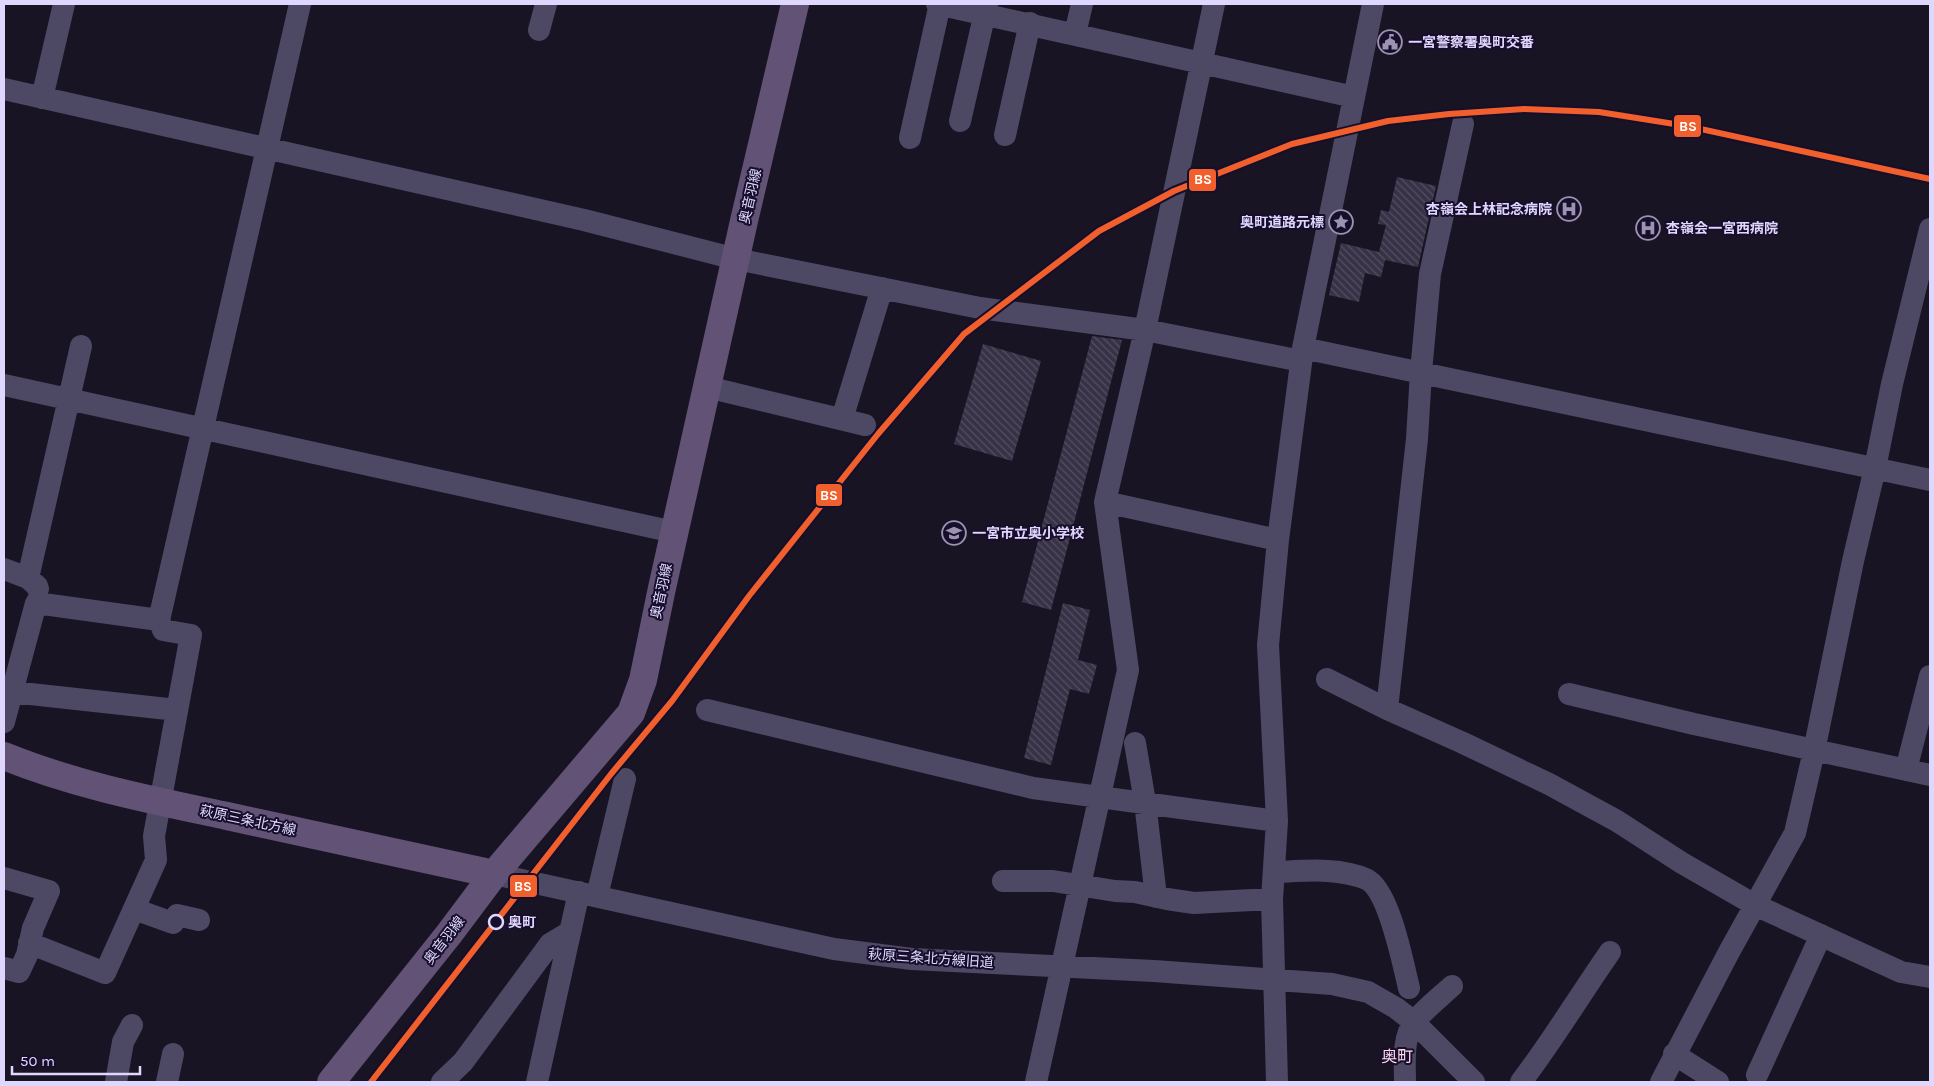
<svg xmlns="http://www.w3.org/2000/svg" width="1934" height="1086" font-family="Karla,'Noto Sans JP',sans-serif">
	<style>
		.building { fill: url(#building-back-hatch) }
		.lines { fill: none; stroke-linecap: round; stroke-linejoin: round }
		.minor { stroke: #4d4965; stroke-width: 22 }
		.major { stroke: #625376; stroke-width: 28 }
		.rail-1-casing { stroke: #160e2a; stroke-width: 10 }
		.rail-1 { stroke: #f05f2c; stroke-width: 6 }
		.stop-dot { fill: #160e2a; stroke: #e0d7ff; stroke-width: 2.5 }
		.labels { text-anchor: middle; stroke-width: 4; stroke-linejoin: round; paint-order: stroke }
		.poi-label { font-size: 14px; font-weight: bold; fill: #e0d7ff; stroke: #160e2a; text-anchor: start }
		.street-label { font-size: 14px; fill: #e0d7ff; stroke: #160e2a }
		.stop-label { font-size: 14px; font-weight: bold; fill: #e0d7ff; stroke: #160e2a; text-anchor: start }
		.quarter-label { font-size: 16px; fill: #ffd9ee; stroke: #160e2a }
		.line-badge { stroke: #160e2a; stroke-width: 2 }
		.badge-label { font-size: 14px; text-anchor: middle; font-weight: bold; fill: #fff }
	</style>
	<defs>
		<pattern id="building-back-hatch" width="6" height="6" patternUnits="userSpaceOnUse" patternTransform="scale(1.25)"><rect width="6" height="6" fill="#383246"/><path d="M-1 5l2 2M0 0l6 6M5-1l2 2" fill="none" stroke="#544f62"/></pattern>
	</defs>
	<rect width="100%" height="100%" fill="#191424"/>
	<path class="building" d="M1397,177L1436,186L1418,267L1385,260L1381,277L1365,273L1359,302L1329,295L1341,243L1379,252L1386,225L1378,224L1381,210L1389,212Z
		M1092,336L1122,340L1051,610L1022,602Z
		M983,344L1041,361L1012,461L954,444Z
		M1063,603L1090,610L1078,660L1097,665L1089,694L1070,689L1051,765L1024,758Z"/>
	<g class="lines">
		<path class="minor" d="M937,4L1354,97
			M539,30L546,4
			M1075,34L1082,4
			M4,89L584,220L736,259L980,308L1145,330L1301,361
			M42,98L64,4
			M960,121L987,4
			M1005,135L1030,23
			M910,138L940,4
			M1303,348L1930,480
			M4,385L674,532
			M707,387L865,425
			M842,419L882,288
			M1105,502L1278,540
			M4,569L28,578L37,586L38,589
			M28,578L81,346
			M1327,679L1387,709L1461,742L1549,784L1617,821L1682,863L1755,905L1901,972L1930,977
			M12,692L177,710
			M1569,694L1694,724L1930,775
			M1387,709L1417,439L1421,372L1430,274L1463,124
			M707,710L1033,788L1277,821
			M4,722L36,603L159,620L300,4
			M1135,743L1145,802L1156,897
			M1906,770L1930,676
			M1274,872C1304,871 1338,867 1366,879C1389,889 1403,964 1409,988
			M494,874L834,949L912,959L1154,971L1332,984L1368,992L1396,1008L1414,1022L1474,1082
			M4,878L49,891L33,928L27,955L19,972L4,968
			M1003,881H1053L1115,891L1135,892L1167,899L1194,903L1272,899
			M597,896L625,779
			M134,909L173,923L177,915L199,920
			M29,943L105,973L156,860L154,836L191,635L163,630L159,620
			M1674,1054L1718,1082
			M1757,1075L1821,935
			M116,1082L123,1042L132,1025
			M167,1082L173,1054
			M442,1082L463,1062L550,944L570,932
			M537,1082L579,892
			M1036,1082L1128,670L1105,502L1145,330L1214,4
			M1277,1082L1272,899L1277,821L1268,645L1278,540L1303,348L1373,4
			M1405,1082C1405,1063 1402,1037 1415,1021C1426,1008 1440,997 1452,986
			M1521,1082C1553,1040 1580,995 1610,952
			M1661,1082L1729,952L1795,833L1814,751L1853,561L1875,468L1892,384L1930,229"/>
		<path class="major" d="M4,756C75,785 152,800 227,816C316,835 405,855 494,874
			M331,1082L449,934L494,874L631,713L643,680L662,588L744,221L795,4"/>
		<g class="rail-1-casing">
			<path id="rail-1" d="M371,1082L611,774L672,701L749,596L878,434L964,334L1099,231L1174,191L1292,144L1388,121L1449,114L1524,109L1599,112L1687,126L1930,179"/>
		</g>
		<use href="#rail-1" class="rail-1"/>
	</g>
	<defs>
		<g id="civic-ring" transform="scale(1.25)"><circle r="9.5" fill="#160e2a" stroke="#9a93b2" stroke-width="1.5"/><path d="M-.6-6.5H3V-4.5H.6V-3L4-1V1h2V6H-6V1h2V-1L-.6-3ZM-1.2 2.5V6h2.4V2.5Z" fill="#9a93b2"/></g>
		<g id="hospital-ring" transform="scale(1.25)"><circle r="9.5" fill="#160e2a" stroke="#9a93b2" stroke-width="1.5"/><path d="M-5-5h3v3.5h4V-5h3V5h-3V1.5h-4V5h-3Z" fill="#9a93b2"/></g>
		<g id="sight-ring" transform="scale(1.25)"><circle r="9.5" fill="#160e2a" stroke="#9a93b2" stroke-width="1.5"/><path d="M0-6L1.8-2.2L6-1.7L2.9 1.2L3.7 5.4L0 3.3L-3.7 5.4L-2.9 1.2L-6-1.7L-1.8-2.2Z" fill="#9a93b2"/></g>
		<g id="school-ring" transform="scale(1.25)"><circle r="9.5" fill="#160e2a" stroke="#9a93b2" stroke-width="1.5"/><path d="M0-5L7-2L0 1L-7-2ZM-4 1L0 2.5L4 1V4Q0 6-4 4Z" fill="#9a93b2"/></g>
	</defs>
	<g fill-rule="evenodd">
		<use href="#civic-ring" x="1390" y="42"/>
		<use href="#hospital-ring" x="1569" y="209"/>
		<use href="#sight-ring" x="1341" y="222"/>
		<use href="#hospital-ring" x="1648" y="228"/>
		<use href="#school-ring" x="954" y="533"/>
	</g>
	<circle class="stop-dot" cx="496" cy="922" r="7"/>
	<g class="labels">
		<g class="poi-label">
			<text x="1408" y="47">一宮警察署奥町交番</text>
			<text x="1552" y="214" text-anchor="end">杏嶺会上林記念病院</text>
			<text x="1324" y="227" text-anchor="end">奥町道路元標</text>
			<text x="1666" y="233">杏嶺会一宮西病院</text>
			<text x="972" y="538">一宮市立奥小学校</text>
		</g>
		<g class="street-label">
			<text transform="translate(750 196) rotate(-77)" y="5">奥音羽線</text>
			<text transform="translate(661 591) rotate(-78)" y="5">奥音羽線</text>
			<text transform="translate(248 820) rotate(12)" y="5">萩原三条北方線</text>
			<text transform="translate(444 940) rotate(-52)" y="5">奥音羽線</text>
			<text transform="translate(931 958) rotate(4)" y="5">萩原三条北方線旧道</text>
		</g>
		<g class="stop-label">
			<text x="508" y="927">奥町</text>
		</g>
		<g class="quarter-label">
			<text x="1397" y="1062">奥町</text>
		</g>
	</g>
	<g class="line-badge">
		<rect x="1673" y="114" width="29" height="24" rx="5" fill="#f05f2c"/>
		<rect x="1188" y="168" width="29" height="24" rx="5" fill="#f05f2c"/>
		<rect x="815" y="483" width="28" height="24" rx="5" fill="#f05f2c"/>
		<rect x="509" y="874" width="29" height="24" rx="5" fill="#f05f2c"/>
	</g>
	<g class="badge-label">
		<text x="1688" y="131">BS</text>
		<text x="1203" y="184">BS</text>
		<text x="829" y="500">BS</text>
		<text x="523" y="891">BS</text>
	</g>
	<rect width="1934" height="1086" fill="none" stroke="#e0d7ff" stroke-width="10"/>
	<path d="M12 1066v8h128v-8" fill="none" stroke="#e0d7ff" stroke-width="2.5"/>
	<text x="20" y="1066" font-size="15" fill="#e0d7ff" stroke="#160e2a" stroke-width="4" paint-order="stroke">50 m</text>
</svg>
